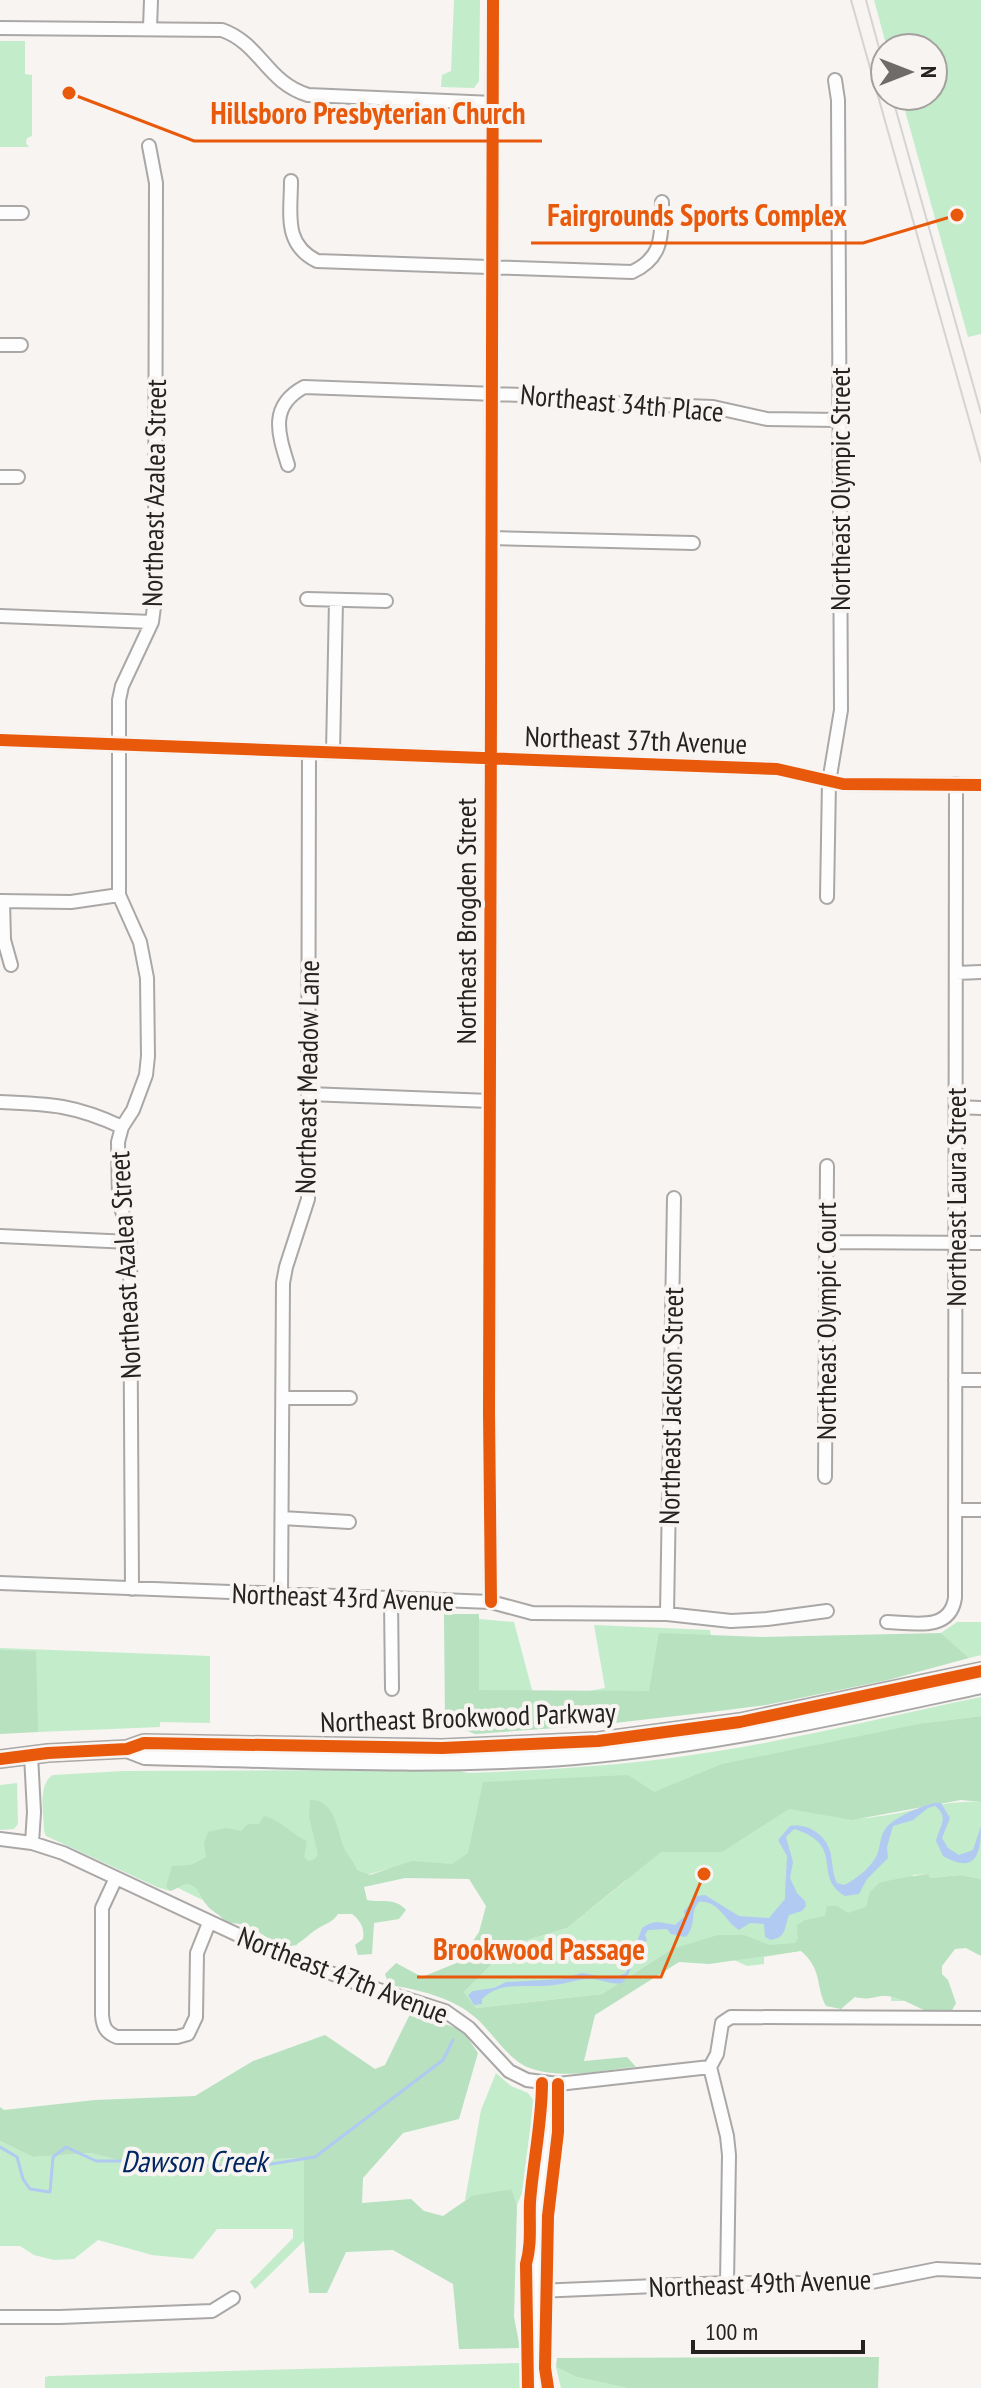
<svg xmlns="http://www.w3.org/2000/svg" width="981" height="2388" font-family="'PT Sans Narrow',sans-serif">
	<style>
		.green { fill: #c3eccb }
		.forest { fill: #b7e1bf }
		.water { fill: #b1caf1 }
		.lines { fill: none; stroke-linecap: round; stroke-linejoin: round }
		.stream { stroke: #b1caf1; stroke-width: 3 }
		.minor-casing { stroke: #aaa8a7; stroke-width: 16 }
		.major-casing { stroke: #aaa8a7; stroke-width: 20 }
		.minor { stroke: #fefdfd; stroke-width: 12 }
		.major { stroke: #fefdfd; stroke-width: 16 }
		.tram { stroke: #d4d4d3; stroke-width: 2 }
		.cycleway-casing { stroke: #f8f4f1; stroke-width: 17 }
		.cycleway { stroke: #e8590c; stroke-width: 12 }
		.labels { text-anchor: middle; stroke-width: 8; stroke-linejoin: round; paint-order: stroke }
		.street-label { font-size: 28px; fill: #242322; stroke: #f8f4f1 }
		.water-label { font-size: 30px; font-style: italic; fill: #002662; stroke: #f8f4f1 }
		.leader { fill: none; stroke: #e8590c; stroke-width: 3 }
		.callout-dot { fill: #e8590c; stroke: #f8f4f1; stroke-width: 3 }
		.callout-label { font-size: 30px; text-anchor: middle; font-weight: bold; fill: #e8590c; stroke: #f8f4f1; stroke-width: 8; stroke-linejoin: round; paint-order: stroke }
	</style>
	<rect width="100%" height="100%" fill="#f7f4f2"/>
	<path class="green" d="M454,0H480L479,81L474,88L441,87L442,75L451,71Z
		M874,0H981V334L968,337L901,96H933V48H887Z
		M0,41H25V74L32,75V136L27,138L26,143L29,147H0Z
		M446,1616L514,1622L535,1701L605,1688L594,1625L710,1630L722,1704L487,1726L446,1727Z
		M957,1622H981V1655L969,1658L941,1633Z
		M0,1648L210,1656V1723L160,1722V1727L38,1732V1727L0,1731Z
		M981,1697V1716L924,1723L827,1815C877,1828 929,1798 981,1802V1879L961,1875L930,1878L927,1874L913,1875L904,2001H891L892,1964L816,1948L764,1957V1964L747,1966L734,1960L672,1949L602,1994L476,2008L464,1992L511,1945L567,1928L627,1880L388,1869L366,1875L357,1870L296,1946L168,1883L166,1887L170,1891L157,1887L46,1836L44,1831C44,1814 37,1784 53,1775L124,1771L455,1770L468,1773C551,1770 635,1765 718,1751C806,1737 893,1715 981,1697Z
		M17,1783L18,1824L14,1829L0,1830V1785Z
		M496,2073L511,2086L528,2093L534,2101L522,2193L517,2205L510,2189L465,2200L481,2110Z
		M0,2141L33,2157L90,2153L135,2164L304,2158V2241L255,2289L250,2282L293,2238V2229H217L193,2259L152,2255L98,2240L74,2259L54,2260L34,2255L20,2246H0Z
		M520,2363L521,2388H45V2377L50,2376Z
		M556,2367L576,2377L627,2388H561Z"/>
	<path class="forest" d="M444,1614H479V1690L649,1691L659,1633L761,1637L941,1633L969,1658L888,1680L766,1705L711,1712L597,1725L475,1734L445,1722Z
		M0,1650L36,1651L38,1732L0,1734Z
		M981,1716V1802L961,1800L852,1820L789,1809L722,1852H661L567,1928L511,1945L464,1992L476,2008L602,1994L672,1949L718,1935H744L770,1945L795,1943L798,1939L797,1925L805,1920L825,1916L827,1906H837L848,1913L866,1907L870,1892L879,1883C894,1879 912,1876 928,1874L930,1878L961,1875L981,1879V1956L966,1948L955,1949L942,1966V1974L948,1980L956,2003L950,2014C927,2018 909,1998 887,1996C875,1995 871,2001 855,1997L841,2009L826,2006C815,1985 823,1970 801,1951L709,1964L679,1962L595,2015L584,2061L627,2057L636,2067C603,2070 562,2080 530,2068C508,2060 493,2033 476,2018C454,1998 417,1989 389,1985L385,1974L396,1963L422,1977L459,1962L479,1932L486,1906L469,1879L405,1878L364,1887L367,1900C381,1903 395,1897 406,1910L399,1919L374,1923L372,1954L358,1955L355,1945L363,1939C365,1928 360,1920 352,1914H338C332,1923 326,1923 317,1929C302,1939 303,1944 284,1948L247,1925L225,1922C220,1913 211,1912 206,1904C200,1897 199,1886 188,1884C182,1883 176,1890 170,1891L166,1887L172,1866L191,1865L206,1857L204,1843L208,1832L226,1828L241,1831L248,1824H259L264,1816C283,1821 289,1833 307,1841L304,1857L309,1861L315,1859L318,1854L309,1817L310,1800C335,1799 337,1830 344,1848C347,1855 354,1862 357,1870L370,1875L412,1861L452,1864L468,1853L483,1782L628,1775L654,1792L722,1764L924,1723Z
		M411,2012L462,2030L478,2053L459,2119L403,2133L363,2178L362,2203L411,2199L424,2211L443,2216L472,2196L511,2189L517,2205L514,2317L520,2348L459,2349L453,2284L393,2250L346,2252L327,2293H309L304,2241V2158L135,2164L90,2153L33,2157L0,2141V2107L4,2110L95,2100L195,2096L253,2061L325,2035L375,2069L385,2065Z
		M879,2357L878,2388H627L576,2377L556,2367L557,2358Z"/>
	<path class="water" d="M935,1803H941L950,1818L942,1838L948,1848L959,1855L973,1850L981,1826C981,1854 976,1875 943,1856L936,1841C939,1827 950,1817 935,1806L928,1808L913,1820L893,1826L887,1847L888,1858L867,1879L859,1894L845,1896C811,1876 847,1845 794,1829L786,1837L793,1862L790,1878L797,1893L805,1901L806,1906L802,1911L789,1915C784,1928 787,1937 771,1940L765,1937L764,1924L750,1923L739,1930C725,1922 719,1900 699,1902C689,1912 698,1922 686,1937L671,1934L667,1929L648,1930L645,1935L647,1940C633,1953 634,1971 622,1983C610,1985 602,1979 591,1979C579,1978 566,1984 554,1985C530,1989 502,1979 482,1999V2004L474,2005L468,1995L473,1991L494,1988L506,1982L561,1979L582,1973L612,1978L626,1973L642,1928C655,1919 661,1923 675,1925L685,1916L684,1911L697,1896L705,1895L739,1916L769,1918L785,1899V1893L787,1856L778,1840L790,1826C807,1823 825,1834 830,1851C833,1862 832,1873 837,1883L844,1885C857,1879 874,1865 878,1852C881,1843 880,1836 886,1828C893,1818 923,1805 935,1803Z"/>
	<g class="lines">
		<path class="stream" d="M0,2147L17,2157L23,2179L30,2189L50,2192L53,2157L66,2147L96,2161H169L213,2166L252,2167L315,2157L443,2060L453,2040"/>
		<g class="minor-casing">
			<path id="minor" d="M0,28L222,30C261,44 266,82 308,95L493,103
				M150,28L151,0
				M291,181C291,214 283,244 317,261L632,272C665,257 661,233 662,202
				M0,213H22
				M0,345H21
				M288,465C278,433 269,406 304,387L523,395L553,401L713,407L767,419L838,420
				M0,477H18
				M491,538L693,543
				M307,599L386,601
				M0,616L152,622
				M0,740L777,769L843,784L981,785
				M333,753L336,600
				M827,897L829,782L841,710L838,100L835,80
				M0,901L71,902L119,895
				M3,901L4,940L11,965
				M956,973L981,972
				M308,1094L490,1101
				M0,1102C51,1104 75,1105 122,1127
				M956,1107L981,1108
				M0,1236L130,1242
				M827,1242L981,1243
				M955,1380H981
				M283,1398H350
				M825,1477L827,1166
				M955,1510H981
				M282,1518L349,1522
				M0,1583L491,1602L532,1613L667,1614L731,1621L767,1619L827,1611
				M132,1589L130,1242L119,1199L118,1142L122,1127L133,1110L146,1075L148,1056L147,978L140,942L119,895V700L122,686L152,622L155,599L156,183L149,146
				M281,1595L283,1283L286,1267L308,1199L309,753
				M391,1599L392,1689
				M491,1602L489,1412L493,0
				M667,1614L674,1198
				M887,1622C913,1623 950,1632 955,1598L956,784
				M31,1755L34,1812L32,1843
				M0,1839L32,1843L63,1853L268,1949L354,1982L445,2011L469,2028L509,2071L527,2080L558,2084L710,2067
				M116,1878L102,1908V2015C103,2027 106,2033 117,2037H177L188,2034L196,2017L197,1953L209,1923
				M710,2067L717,2054L722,2023L731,2017L981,2018
				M710,2067L727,2136L729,2155L727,2283
				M537,2291L727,2283H867L937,2269L981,2271
				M0,2317H60L212,2311L233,2298
				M538,2388L536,2353L538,2212L548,2135L549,2084"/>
		</g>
		<g class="major-casing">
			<path id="major" d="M127,1749L145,1756C288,1759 433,1767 575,1756C713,1744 846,1714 981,1685
				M0,1759L48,1753L127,1749L144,1743L442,1748L598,1741L740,1722L981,1671"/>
		</g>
		<use href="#minor" class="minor"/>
		<use href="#major" class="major"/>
		<path class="tram" d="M851,0L981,462
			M866,0L885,70
			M892,96L981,413"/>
		<g class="cycleway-casing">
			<path id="cycleway" d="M0,740L777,769L843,784L981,785
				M491,1602L489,1412L493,0
				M0,1759L48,1753L127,1749L144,1743L442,1748L598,1741L740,1722L981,1671
				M528,2388L526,2264C532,2244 529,2223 530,2202C533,2162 542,2123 542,2083
				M548,2388L545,2368L548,2216L558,2132V2084"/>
		</g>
		<use href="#cycleway" class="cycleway"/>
	</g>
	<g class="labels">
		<g class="street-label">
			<text transform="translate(622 403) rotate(5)" y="10">Northeast 34th Place</text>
			<text transform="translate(840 489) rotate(-90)" y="10">Northeast Olympic Street</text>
			<text transform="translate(154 493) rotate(-89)" y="10">Northeast Azalea Street</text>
			<text transform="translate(636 740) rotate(2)" y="10">Northeast 37th Avenue</text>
			<text transform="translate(466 921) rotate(-90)" y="10">Northeast Brogden Street</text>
			<text transform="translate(307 1077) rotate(-89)" y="10">Northeast Meadow Lane</text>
			<text transform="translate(956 1197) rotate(-90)" y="10">Northeast Laura Street</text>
			<text transform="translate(125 1265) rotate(-93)" y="10">Northeast Azalea Street</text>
			<text transform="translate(826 1321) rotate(-90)" y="10">Northeast Olympic Court</text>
			<text transform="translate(671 1406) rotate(-89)" y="10">Northeast Jackson Street</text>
			<text transform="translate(343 1597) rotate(2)" y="10">Northeast 43rd Avenue</text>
			<text transform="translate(468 1717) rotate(-2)" y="10">Northeast Brookwood Parkway</text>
			<text transform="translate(343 1975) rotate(21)" y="10">Northeast 47th Avenue</text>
			<text transform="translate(760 2283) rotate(-2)" y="10">Northeast 49th Avenue</text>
		</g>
		<g class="water-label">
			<text x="194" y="2172">Dawson Creek</text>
		</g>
	</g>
	<path class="leader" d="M69 93L194 141H542M957 215L863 243H531M704 1874L661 1977H417"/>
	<g class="callout-dot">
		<circle cx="69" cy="93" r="8"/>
		<circle cx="957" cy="215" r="8"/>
		<circle cx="704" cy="1874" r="8"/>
	</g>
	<g class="callout-label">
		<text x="368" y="124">Hillsboro Presbyterian Church</text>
		<text x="697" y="226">Fairgrounds Sports Complex</text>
		<text x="539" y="1960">Brookwood Passage</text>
	</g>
	<g transform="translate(909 72) rotate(90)"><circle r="38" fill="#f8f4f1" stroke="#a3a09e" stroke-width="2"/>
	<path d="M0-6L14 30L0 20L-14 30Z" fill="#6e6c6b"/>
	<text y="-12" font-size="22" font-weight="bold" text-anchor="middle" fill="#242322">N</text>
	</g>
	<path d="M693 2340v12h170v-12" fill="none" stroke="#242322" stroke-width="4"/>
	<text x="705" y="2340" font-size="24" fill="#242322" stroke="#f8f4f1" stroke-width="6" paint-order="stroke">100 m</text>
</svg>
